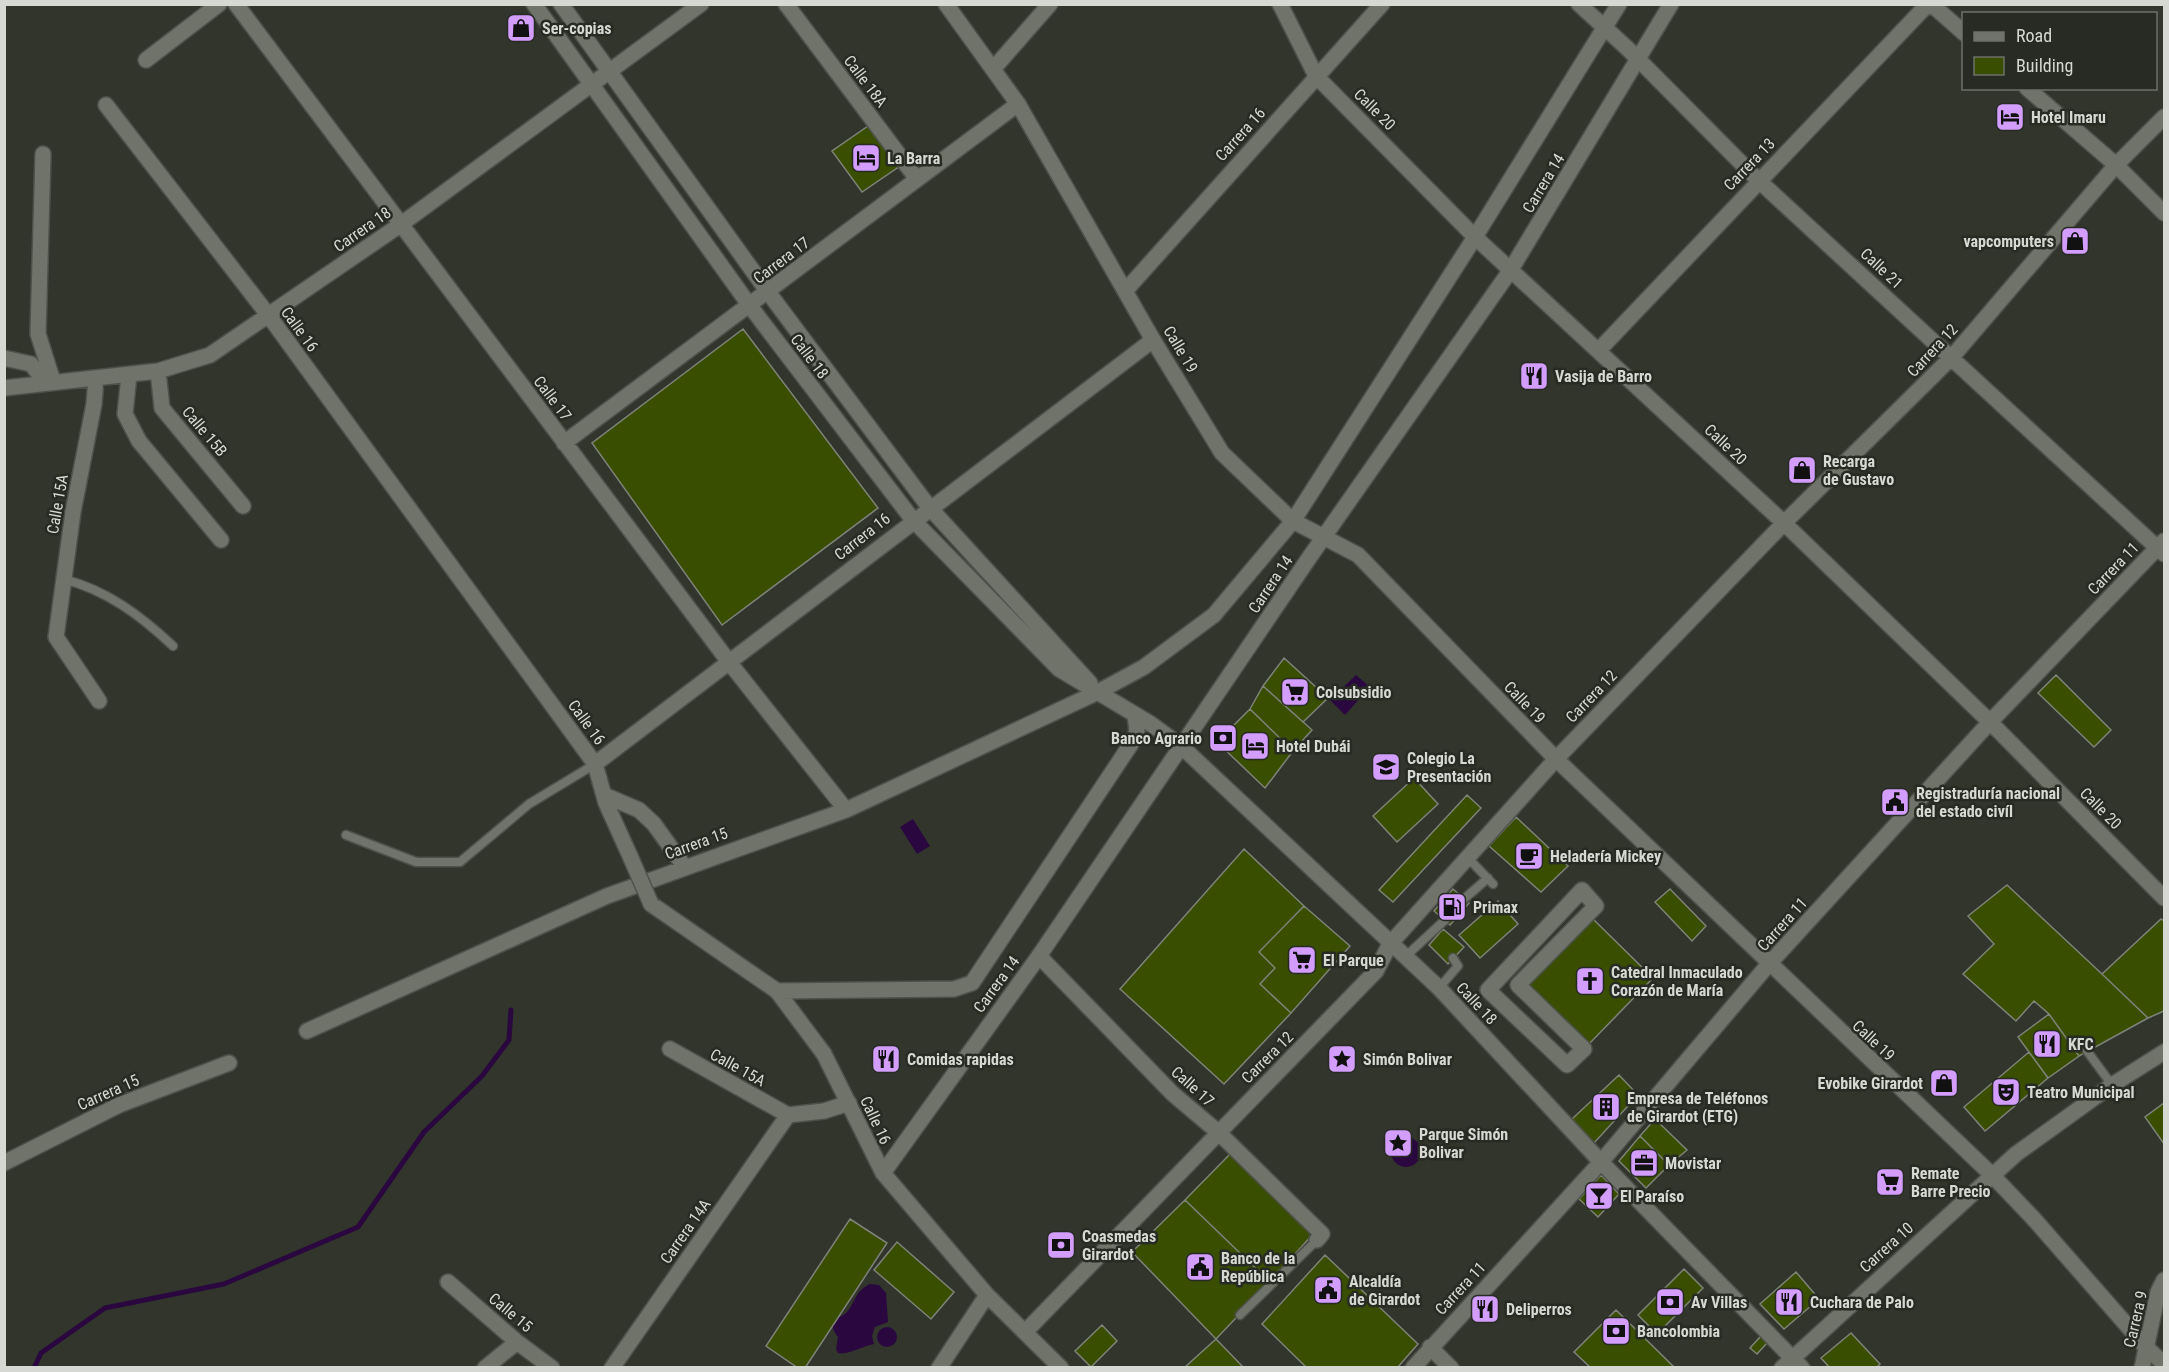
<svg xmlns="http://www.w3.org/2000/svg" width="2169" height="1372" font-family="'Roboto Condensed',sans-serif">
	<style>
		.water { fill: #2a083f }
		.lines { fill: none; stroke-linecap: round; stroke-linejoin: round }
		.stream { stroke: #2a083f; stroke-width: 5 }
		.building { fill: #3a4e00; stroke: #7f8279; stroke-width: 1.5 }
		.lane-casing { stroke: #4e514a; stroke-width: 11 }
		.street-casing { stroke: #4e514a; stroke-width: 18 }
		.secondary-casing { stroke: #4e514a; stroke-width: 18 }
		.lane { stroke: #70736a; stroke-width: 8 }
		.street { stroke: #70736a; stroke-width: 15 }
		.secondary { stroke: #70736a; stroke-width: 15 }
		.street-bridge-casing { stroke: #4e514a; stroke-width: 18; stroke-linecap: butt }
		.street-bridge { stroke: #70736a; stroke-width: 15 }
		.labels { text-anchor: middle; stroke-width: 5; stroke-linejoin: round; paint-order: stroke }
		.poi-label { font-size: 16px; font-weight: bold; fill: #d6d8d3; stroke: #272b23; text-anchor: start }
		.street-label { font-size: 16px; fill: #d6d8d3; stroke: #272b23 }
	</style>
	<rect width="100%" height="100%" fill="#31352c"/>
	<path class="water" d="M1356,675L1370,687L1345,715L1330,700Z
		M913,819L930,846L917,854L900,827Z
		M1391 1152a15 15 0 1 1 30 0a15 15 0 1 1-30 0Z
		M870,1284L879,1285L886,1293L888,1322L875,1327L872,1336L874,1344C862,1346 850,1355 838,1353L836,1349L838,1337C835,1333 832,1329 833,1324C835,1317 843,1317 847,1312C856,1301 855,1291 870,1284Z
		M877 1337a10 10 0 1 1 20 0a10 10 0 1 1-20 0Z"/>
	<g class="lines">
		<path class="stream" d="M34,1368L41,1353L105,1308L224,1284L358,1227L424,1132L482,1076L509,1040L511,1010"/>
	</g>
	<path class="building" d="M871,124L900,166L862,192L832,151Z
		M743,329L878,508L722,625L592,443Z
		M1284,658L1328,698L1303,722L1263,686Z
		M2056,675L2111,730L2094,747L2038,693Z
		M1263,686L1312,730L1293,751L1250,709Z
		M1250,709L1293,751L1265,788L1217,742Z
		M1414,778L1438,804L1397,842L1373,816Z
		M1467,795L1481,808L1393,902L1379,890Z
		M1516,817L1568,866L1541,892L1489,846Z
		M1244,849L1304,906L1259,952L1275,968L1260,984L1291,1013L1224,1084L1120,989Z
		M2007,885L2102,974L2148,1018L2079,1056L2049,1014L2034,1001L2016,1021L1963,974L1994,944L1968,916Z
		M1453,889L1469,903L1450,925L1434,911Z
		M1670,889L1706,926L1692,941L1655,902Z
		M1498,901L1518,924L1480,958L1459,935Z
		M1304,906L1350,946L1291,1013L1260,984L1275,968L1259,952Z
		M1592,918L1653,978L1589,1044L1527,984Z
		M2161,919L2164,921V1011L2148,1018L2102,974Z
		M1443,929L1464,947L1448,964L1429,945Z
		M2049,1014L2079,1056L2048,1078L2018,1037Z
		M2029,1052L2048,1078L1985,1131L1964,1107Z
		M1619,1075L1638,1095L1594,1143L1572,1119Z
		M2164,1103V1144L2145,1117Z
		M1655,1119L1687,1150L1669,1165L1640,1136Z
		M1640,1136L1669,1165L1646,1188L1619,1161Z
		M1231,1153L1313,1234L1270,1282L1185,1200Z
		M1601,1175L1619,1194L1598,1217L1579,1199Z
		M1185,1200L1270,1282L1216,1339L1132,1252Z
		M850,1219L887,1243L805,1368H798L766,1346Z
		M897,1242L954,1292L931,1319L874,1270Z
		M1325,1255L1418,1344L1397,1368H1307L1262,1324Z
		M1684,1269L1703,1288L1657,1334L1638,1315Z
		M1796,1272L1819,1299L1784,1329L1760,1304Z
		M1616,1310L1675,1368H1591L1574,1352Z
		M1102,1325L1117,1341L1091,1367L1075,1351Z
		M1851,1333L1880,1364L1876,1368H1830L1821,1358Z
		M1761,1336L1767,1343L1757,1354L1750,1348Z
		M1216,1339L1244,1368H1184Z"/>
	<g class="lines">
		<g class="lane-casing">
			<path id="lane" d="M63,579C107,590 141,616 173,646
				M346,835L416,862H460L529,804L595,764
				M1468,858L1493,884
				M1464,899L1488,878
				M1406,956L1445,920
				M1439,988L1458,966L1453,958
				M2087,1051L2112,1085
				M1240,1315L1317,1240"/>
		</g>
		<g class="street-casing">
			<path id="street" d="M236,4L729,662L846,810
				M786,4L917,179
				M1280,4L1316,76L1475,237L1784,523L1990,722L2164,898
				M1579,4L1628,49L1758,180L2164,554
				M1931,4L1964,33
				M146,60L219,4
				M994,68L1050,4
				M2027,88L2116,165L2164,213
				M106,105L269,316L595,764L606,803L630,856
				M43,154L38,334L53,381
				M1126,290L1382,4
				M1599,350L1928,4
				M4,358L31,364L45,382
				M158,371L162,408L243,506
				M129,375L125,414L139,441L221,540
				M96,379L94,404L73,512L56,637L99,701
				M4,388L158,371L210,355L400,225L701,4
				M564,443L1018,104
				M595,764L1153,340
				M604,795L639,810L654,824L684,866
				M1582,890L1596,906L1518,985L1584,1049L1567,1065L1488,990Z
				M651,904L777,991
				M1039,956L1173,1094L1218,1132L1322,1234L1317,1240
				M307,1031L607,896L846,810L1098,692
				M670,1049L788,1115
				M788,1115L824,1111L849,1103
				M4,1163L119,1105L229,1063
				M448,1282L517,1342L552,1368
				M1025,1332L1376,971L1390,944L1556,759L1784,523L1952,357L2116,165L2164,117
				M1430,1347L1451,1368
				M485,1368L517,1342
				M612,1368L788,1115
				M1413,1368L1601,1162L1768,965L1990,722L2164,541
				M1782,1368L2016,1154L2112,1085L2164,1052
				M2142,1368L2158,1292L2164,1280"/>
		</g>
		<g class="secondary-casing">
			<path id="secondary" d="M534,4L750,306L913,520L1059,669L1151,724L1181,746L1439,988L1601,1162L1802,1368
				M561,4L768,292L929,507L1090,683
				M946,4L1018,104L1153,340L1222,453L1293,521L1358,555L1556,759L1992,1175L2033,1218L2146,1347L2164,1364
				M1098,692L1144,667L1214,615L1293,521L1475,237L1619,4
				M777,991L954,989L972,983L1131,744L1137,732L1135,715
				M777,991L824,1054L883,1173L987,1295L1061,1368
				M883,1173L1039,956L1309,558L1510,271L1671,4
				M939,1368L987,1295"/>
		</g>
		<use href="#lane" class="lane"/>
		<use href="#street" class="street"/>
		<use href="#secondary" class="secondary"/>
		<g class="street-bridge-casing">
			<path id="street-bridge" d="M630,856L651,904"/>
		</g>
		<use href="#street-bridge" class="street-bridge"/>
	</g>
	<defs>
		<g id="shop-square" transform="scale(1.5)"><rect x="-9" y="-9" width="18" height="18" rx="4" fill="#d29dfd" stroke="#272b23"/><path d="M-5-2.5h2.3a2.7 3.5 0 0 1 5.4 0H5L5.5 6h-11ZM-1.5-2.5h3a1.5 2.3 0 0 0-3 0Z" fill="#111"/></g>
		<g id="hotel-square" transform="scale(1.5)"><rect x="-9" y="-9" width="18" height="18" rx="4" fill="#d29dfd" stroke="#272b23"/><path d="M-6-4.5h1.5V1H6V5H4.5V3h-9V5H-6ZM-4 0a1.8 1.8 0 1 1 3.6 0ZM.5 0V-2.5h3Q6-2.5 6 0Z" fill="#111"/></g>
		<g id="restaurant-square" transform="scale(1.5)"><rect x="-9" y="-9" width="18" height="18" rx="4" fill="#d29dfd" stroke="#272b23"/><path d="M-5-6h1v4h1v-4h1v4h1v-4h1v5L-1.5 .5V6h-2V.5L-5-1ZM5-6V6H3V1.5H1.5Q1.5-4 5-6Z" fill="#111"/></g>
		<g id="supermarket-square" transform="scale(1.5)"><rect x="-9" y="-9" width="18" height="18" rx="4" fill="#d29dfd" stroke="#272b23"/><path d="M-6-5.5h2.5l.6 2H6L4.5 2H-2.5L-4.4-4H-6ZM-1.5 3.2a1.3 1.3 0 1 0 .1 0ZM3 3.2a1.3 1.3 0 1 0 .1 0Z" fill="#111"/></g>
		<g id="bank-square" transform="scale(1.5)"><rect x="-9" y="-9" width="18" height="18" rx="4" fill="#d29dfd" stroke="#272b23"/><path d="M-6-4H6V4H-6ZM0-2.3a2.3 2.3 0 1 0 0 4.6a2.3 2.3 0 1 0 0-4.6Z" fill="#111"/></g>
		<g id="school-square" transform="scale(1.5)"><rect x="-9" y="-9" width="18" height="18" rx="4" fill="#d29dfd" stroke="#272b23"/><path d="M0-5L7-2L0 1L-7-2ZM-4 1L0 2.5L4 1V4Q0 6-4 4Z" fill="#111"/></g>
		<g id="civic-square" transform="scale(1.5)"><rect x="-9" y="-9" width="18" height="18" rx="4" fill="#d29dfd" stroke="#272b23"/><path d="M-.6-6.5H3V-4.5H.6V-3L4-1V1h2V6H-6V1h2V-1L-.6-3ZM-1.2 2.5V6h2.4V2.5Z" fill="#111"/></g>
		<g id="cafe-square" transform="scale(1.5)"><rect x="-9" y="-9" width="18" height="18" rx="4" fill="#d29dfd" stroke="#272b23"/><path d="M-5.5-4.5H6V0H3Q3 3.5 0 3.5H-2.5Q-5.5 3.5-5.5 0ZM3-3.2v2h1.7v-2ZM-6 4.5H4V6H-6Z" fill="#111"/></g>
		<g id="fuel-square" transform="scale(1.5)"><rect x="-9" y="-9" width="18" height="18" rx="4" fill="#d29dfd" stroke="#272b23"/><path d="M-5.5-6h7V0h2V4h1.3V-2.5L3-4.5l.8-.8L6-3V5H2.5V1h-1V6h-7ZM-4.2-4.7v3.2H.2V-4.7Z" fill="#111"/></g>
		<g id="church-square" transform="scale(1.5)"><rect x="-9" y="-9" width="18" height="18" rx="4" fill="#d29dfd" stroke="#272b23"/><path d="M-1.2-6h2.4v3.5h3.3v2.4h-3.3V6h-2.4V-.1h-3.3v-2.4h3.3Z" fill="#111"/></g>
		<g id="sight-square" transform="scale(1.5)"><rect x="-9" y="-9" width="18" height="18" rx="4" fill="#d29dfd" stroke="#272b23"/><path d="M0-6L1.8-2.2L6-1.7L2.9 1.2L3.7 5.4L0 3.3L-3.7 5.4L-2.9 1.2L-6-1.7L-1.8-2.2Z" fill="#111"/></g>
		<g id="theatre-square" transform="scale(1.5)"><rect x="-9" y="-9" width="18" height="18" rx="4" fill="#d29dfd" stroke="#272b23"/><path d="M-5-5.5Q0-4 5-5.5V0Q5 5 0 6Q-5 5-5 0ZM-3.3-2.5H-1v1.5H-3.3ZM1-2.5H3.3v1.5H1ZM-2.8 1Q0 5.5 2.8 1Z" fill="#111"/></g>
		<g id="building-square" transform="scale(1.5)"><rect x="-9" y="-9" width="18" height="18" rx="4" fill="#d29dfd" stroke="#272b23"/><path d="M-4-6H4V6H1V3H-1V6H-4ZM-2.5-4.3h1.7v1.8h-1.7ZM.8-4.3h1.7v1.8H.8ZM-2.5-1h1.7V.8h-1.7ZM.8-1h1.7V.8H.8Z" fill="#111"/></g>
		<g id="office-square" transform="scale(1.5)"><rect x="-9" y="-9" width="18" height="18" rx="4" fill="#d29dfd" stroke="#272b23"/><path d="M-6-3h4V-5.5h4V-3h4V5H-6ZM-1-4.5V-3h2v-1.5ZM-6 0V1H6V0Z" fill="#111"/></g>
		<g id="bar-square" transform="scale(1.5)"><rect x="-9" y="-9" width="18" height="18" rx="4" fill="#d29dfd" stroke="#272b23"/><path d="M-6-5H6L.8 .8V4.5H3.5V6h-7V4.5H-.8V.8Z" fill="#111"/></g>
	</defs>
	<g fill-rule="evenodd">
		<use href="#shop-square" x="521" y="28"/>
		<use href="#hotel-square" x="2010" y="117"/>
		<use href="#hotel-square" x="866" y="158"/>
		<use href="#shop-square" x="2075" y="241"/>
		<use href="#restaurant-square" x="1534" y="376"/>
		<use href="#shop-square" x="1802" y="470"/>
		<use href="#supermarket-square" x="1295" y="692"/>
		<use href="#bank-square" x="1223" y="738"/>
		<use href="#hotel-square" x="1255" y="746"/>
		<use href="#school-square" x="1386" y="767"/>
		<use href="#civic-square" x="1895" y="802"/>
		<use href="#cafe-square" x="1529" y="856"/>
		<use href="#fuel-square" x="1452" y="907"/>
		<use href="#supermarket-square" x="1302" y="960"/>
		<use href="#church-square" x="1590" y="981"/>
		<use href="#restaurant-square" x="2047" y="1044"/>
		<use href="#restaurant-square" x="886" y="1059"/>
		<use href="#sight-square" x="1342" y="1059"/>
		<use href="#shop-square" x="1944" y="1083"/>
		<use href="#theatre-square" x="2006" y="1092"/>
		<use href="#building-square" x="1606" y="1107"/>
		<use href="#sight-square" x="1398" y="1143"/>
		<use href="#office-square" x="1644" y="1163"/>
		<use href="#supermarket-square" x="1890" y="1182"/>
		<use href="#bar-square" x="1599" y="1196"/>
		<use href="#bank-square" x="1061" y="1245"/>
		<use href="#civic-square" x="1200" y="1267"/>
		<use href="#civic-square" x="1328" y="1290"/>
		<use href="#bank-square" x="1670" y="1302"/>
		<use href="#restaurant-square" x="1789" y="1302"/>
		<use href="#restaurant-square" x="1485" y="1309"/>
		<use href="#bank-square" x="1616" y="1331"/>
	</g>
	<g class="labels">
		<g class="poi-label">
			<text x="542" y="34">Ser-copias</text>
			<text x="2031" y="123">Hotel Imaru</text>
			<text x="887" y="164">La Barra</text>
			<text x="2054" y="247" text-anchor="end">vapcomputers</text>
			<text x="1555" y="382">Vasija de Barro</text>
			<text x="1823" y="467">Recarga<tspan x="1823" dy="18">de Gustavo</tspan></text>
			<text x="1316" y="698">Colsubsidio</text>
			<text x="1202" y="744" text-anchor="end">Banco Agrario</text>
			<text x="1276" y="752">Hotel Dubái</text>
			<text x="1407" y="764">Colegio La<tspan x="1407" dy="18">Presentación</tspan></text>
			<text x="1916" y="799">Registraduría nacional<tspan x="1916" dy="18">del estado civíl</tspan></text>
			<text x="1550" y="862">Heladería Mickey</text>
			<text x="1473" y="913">Primax</text>
			<text x="1323" y="966">El Parque</text>
			<text x="1611" y="978">Catedral Inmaculado<tspan x="1611" dy="18">Corazón de María</tspan></text>
			<text x="2068" y="1050">KFC</text>
			<text x="907" y="1065">Comidas rapidas</text>
			<text x="1363" y="1065">Simón Bolivar</text>
			<text x="1923" y="1089" text-anchor="end">Evobike Girardot</text>
			<text x="2027" y="1098">Teatro Municipal</text>
			<text x="1627" y="1104">Empresa de Teléfonos<tspan x="1627" dy="18">de Girardot (ETG)</tspan></text>
			<text x="1419" y="1140">Parque Simón<tspan x="1419" dy="18">Bolivar</tspan></text>
			<text x="1665" y="1169">Movistar</text>
			<text x="1911" y="1179">Remate<tspan x="1911" dy="18">Barre Precio</tspan></text>
			<text x="1620" y="1202">El Paraíso</text>
			<text x="1082" y="1242">Coasmedas<tspan x="1082" dy="18">Girardot</tspan></text>
			<text x="1221" y="1264">Banco de la<tspan x="1221" dy="18">República</tspan></text>
			<text x="1349" y="1287">Alcaldía<tspan x="1349" dy="18">de Girardot</tspan></text>
			<text x="1691" y="1308">Av Villas</text>
			<text x="1810" y="1308">Cuchara de Palo</text>
			<text x="1506" y="1315">Deliperros</text>
			<text x="1637" y="1337">Bancolombia</text>
		</g>
		<g class="street-label">
			<text transform="translate(866 81) rotate(53)" y="6">Calle 18A</text>
			<text transform="translate(1375 109) rotate(45)" y="6">Calle 20</text>
			<text transform="translate(1240 134) rotate(-48)" y="6">Carrera 16</text>
			<text transform="translate(1749 164) rotate(-46)" y="6">Carrera 13</text>
			<text transform="translate(1543 183) rotate(-59)" y="6">Carrera 14</text>
			<text transform="translate(362 229) rotate(-35)" y="6">Carrera 18</text>
			<text transform="translate(781 260) rotate(-37)" y="6">Carrera 17</text>
			<text transform="translate(1882 268) rotate(43)" y="6">Calle 21</text>
			<text transform="translate(300 329) rotate(54)" y="6">Calle 16</text>
			<text transform="translate(1181 349) rotate(59)" y="6">Calle 19</text>
			<text transform="translate(1932 350) rotate(-47)" y="6">Carrera 12</text>
			<text transform="translate(810 356) rotate(53)" y="6">Calle 18</text>
			<text transform="translate(553 398) rotate(53)" y="6">Calle 17</text>
			<text transform="translate(205 431) rotate(50)" y="6">Calle 15B</text>
			<text transform="translate(1726 444) rotate(43)" y="6">Calle 20</text>
			<text transform="translate(57 504) rotate(-80)" y="6">Calle 15A</text>
			<text transform="translate(862 536) rotate(-38)" y="6">Carrera 16</text>
			<text transform="translate(2113 568) rotate(-46)" y="6">Carrera 11</text>
			<text transform="translate(1270 584) rotate(-56)" y="6">Carrera 14</text>
			<text transform="translate(1591 696) rotate(-46)" y="6">Carrera 12</text>
			<text transform="translate(1525 702) rotate(46)" y="6">Calle 19</text>
			<text transform="translate(587 722) rotate(54)" y="6">Calle 16</text>
			<text transform="translate(2101 808) rotate(45)" y="6">Calle 20</text>
			<text transform="translate(696 843) rotate(-20)" y="6">Carrera 15</text>
			<text transform="translate(1782 924) rotate(-48)" y="6">Carrera 11</text>
			<text transform="translate(996 984) rotate(-54)" y="6">Carrera 14</text>
			<text transform="translate(1477 1003) rotate(47)" y="6">Calle 18</text>
			<text transform="translate(1874 1040) rotate(43)" y="6">Calle 19</text>
			<text transform="translate(1267 1057) rotate(-45)" y="6">Carrera 12</text>
			<text transform="translate(738 1067) rotate(29)" y="6">Calle 15A</text>
			<text transform="translate(1193 1086) rotate(42)" y="6">Calle 17</text>
			<text transform="translate(108 1092) rotate(-24)" y="6">Carrera 15</text>
			<text transform="translate(876 1120) rotate(65)" y="6">Calle 16</text>
			<text transform="translate(685 1231) rotate(-55)" y="6">Carrera 14A</text>
			<text transform="translate(1886 1247) rotate(-42)" y="6">Carrera 10</text>
			<text transform="translate(1460 1288) rotate(-47)" y="6">Carrera 11</text>
			<text transform="translate(511 1312) rotate(40)" y="6">Calle 15</text>
			<text transform="translate(2135 1319) rotate(-77)" y="6">Carrera 9</text>
		</g>
	</g>
	<rect width="2169" height="1372" fill="none" stroke="#d6d8d3" stroke-width="12"/>
	<rect x="1962" y="12" width="195" height="78" fill="#272b23" stroke="#6d7069" stroke-width="1.5"/>
	<rect x="1974" y="32" width="30" height="9" fill="#70736a" stroke="#6d7069" stroke-width="1.5"/>
	<text x="2016" y="42" font-size="18" fill="#d6d8d3">Road</text>
	<rect x="1974" y="57" width="30" height="18" fill="#3a4e00" stroke="#6d7069" stroke-width="1.5"/>
	<text x="2016" y="72" font-size="18" fill="#d6d8d3">Building</text>
</svg>
